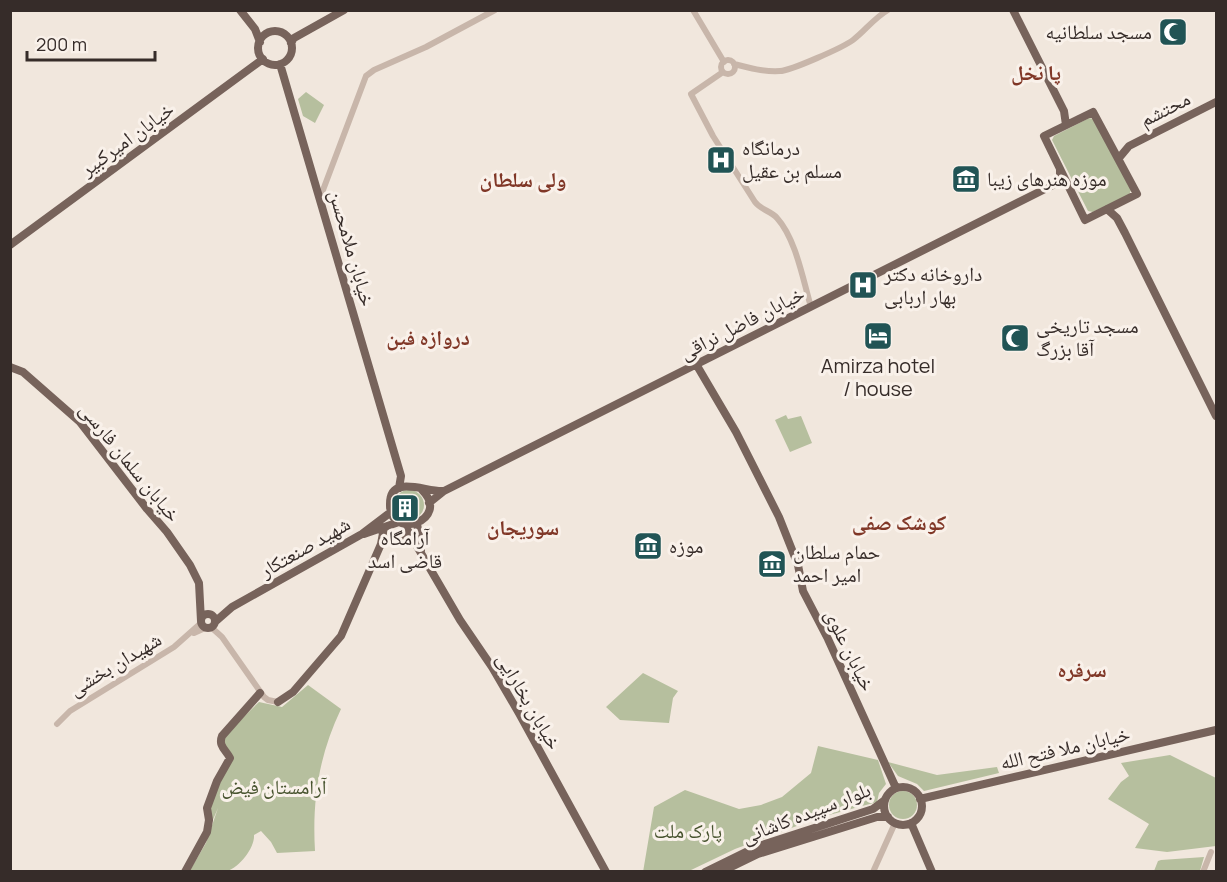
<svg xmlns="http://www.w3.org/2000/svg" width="1227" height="882" font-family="Manrope,'Noto Naskh Arabic',sans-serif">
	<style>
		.green { fill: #b6bf9e }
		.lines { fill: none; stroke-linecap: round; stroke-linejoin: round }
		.minor { stroke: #c8b6aa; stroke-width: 6 }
		.major { stroke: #77635b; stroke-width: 8 }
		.labels { text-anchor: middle; stroke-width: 6; stroke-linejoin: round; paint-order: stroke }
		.poi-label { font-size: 20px; fill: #362c29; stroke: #f9f1ea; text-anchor: start }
		.street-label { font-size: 20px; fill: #362c29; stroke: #f9f1ea }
		.park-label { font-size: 20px; fill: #47532e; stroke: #f9f1ea }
		.neighbourhood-label { font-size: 21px; font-weight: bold; fill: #803727; stroke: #f9f1ea }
	</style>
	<rect width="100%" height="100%" fill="#f1e7dd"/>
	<path class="green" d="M306,92L324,105L315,123L303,116L298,99Z
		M1089,118L1093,119L1131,190L1129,195L1093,212L1088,211L1052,140L1054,136Z
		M786,415L788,419L801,416L812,443L790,452L775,420Z
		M394 505a15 15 0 1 1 30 0a15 15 0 1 1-30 0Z
		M643,673L678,691L673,698L669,723L620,720L606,707Z
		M308,685L341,709C319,755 312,800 315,851L277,853L271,842L261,831L254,835C255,847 240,867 227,871C220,874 198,871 189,872L206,843L218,808L212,822L209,808L229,762L221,742L224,736L259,702L282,707Z
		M818,746L878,760L886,784L879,793L877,802L818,818L735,849L689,871L643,872L654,807L685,790L739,809L761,805L782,797L811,773Z
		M1170,755L1216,778V846L1167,852L1135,848L1149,824L1108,799L1121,782L1129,776L1121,763Z
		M888,762L937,775L997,767L999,773L924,791L917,784L898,776Z
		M889 805a14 14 0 1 1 28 0a14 14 0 1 1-28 0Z
		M1204,857L1200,871H1154L1158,861L1161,860Z"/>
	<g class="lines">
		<path class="minor" d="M693,10L724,62
			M721 67a7 7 0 1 1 14 0a7 7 0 1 1-14 0Z
			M734,64C749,68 764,72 780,71C790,71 844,47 853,40C865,31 874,18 888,10
			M723,72L691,94L713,136L755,202C761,210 771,211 777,218C796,239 803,280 811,307
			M320,198L366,76L374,70L426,47L495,10
			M212,628L222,637L264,697L268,700L278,702
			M194,633L205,628
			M57,724L70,711L174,647L201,623
			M873,872L895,823
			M1203,872L1211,852"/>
		<path class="major" d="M240,10L255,29L260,42
			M1013,10L1064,111L1066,125
			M258 48a17 17 0 1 1 34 0a17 17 0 1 1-34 0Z
			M291,43L294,38L344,10
			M280,64L401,476L399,488
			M1093,112L1137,194L1085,220L1044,136Z
			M1119,158L1129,146L1216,102
			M1107,209L1117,218L1125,233L1216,416
			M10,245L263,59
			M696,364L736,432L779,517L798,565L803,591L828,639L896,788
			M10,367L23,372L80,422L147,509L167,532L190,565L199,583L201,621
			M422,490C452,520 389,542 390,504C390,473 427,493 444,491L429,503
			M444,491L1055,184L1060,176V169
			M417,523L421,550
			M404,524L460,620L492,667L520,715L606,872
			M364,534L399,522
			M381,544C393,537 399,532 412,541
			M201 621a7 7 0 1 1 14 0a7 7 0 1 1-14 0Z
			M216,621L232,607L362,534L391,512
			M278,702L293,692L341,636L381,544L384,528
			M884 806a19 19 0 1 1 38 0a19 19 0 1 1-38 0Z
			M920,799L1216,730
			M911,823L932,872
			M185,872L207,832L209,820L207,808L217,781L230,758C226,750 218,746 222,736L260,693
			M705,872L756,847L873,809L885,800
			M721,872L758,854L877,817H888"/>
	</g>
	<defs>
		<g id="mosque-square" transform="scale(1.5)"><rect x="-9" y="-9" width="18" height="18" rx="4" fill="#215455" stroke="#f9f1ea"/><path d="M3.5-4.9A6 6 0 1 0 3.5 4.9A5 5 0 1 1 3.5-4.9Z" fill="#fff"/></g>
		<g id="hospital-square" transform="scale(1.5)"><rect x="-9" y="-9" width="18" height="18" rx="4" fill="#215455" stroke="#f9f1ea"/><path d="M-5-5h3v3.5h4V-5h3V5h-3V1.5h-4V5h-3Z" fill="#fff"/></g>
		<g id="museum-square" transform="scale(1.5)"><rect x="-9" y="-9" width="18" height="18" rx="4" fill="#215455" stroke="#f9f1ea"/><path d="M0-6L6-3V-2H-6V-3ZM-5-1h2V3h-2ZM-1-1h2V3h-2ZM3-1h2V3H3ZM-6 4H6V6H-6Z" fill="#fff"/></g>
		<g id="hotel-square" transform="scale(1.5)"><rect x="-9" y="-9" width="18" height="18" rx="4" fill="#215455" stroke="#f9f1ea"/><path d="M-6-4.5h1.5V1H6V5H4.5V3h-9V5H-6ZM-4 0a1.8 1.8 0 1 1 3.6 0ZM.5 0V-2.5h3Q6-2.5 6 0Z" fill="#fff"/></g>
		<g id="building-square" transform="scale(1.5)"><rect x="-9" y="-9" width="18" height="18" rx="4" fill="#215455" stroke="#f9f1ea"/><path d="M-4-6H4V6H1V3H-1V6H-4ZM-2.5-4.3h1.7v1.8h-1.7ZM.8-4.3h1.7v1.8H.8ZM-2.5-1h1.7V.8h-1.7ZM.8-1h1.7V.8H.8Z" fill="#fff"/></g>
	</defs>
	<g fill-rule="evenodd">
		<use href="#mosque-square" x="1173" y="32"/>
		<use href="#hospital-square" x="721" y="160"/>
		<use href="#museum-square" x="966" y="179"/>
		<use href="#hospital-square" x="863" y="285"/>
		<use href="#hotel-square" x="878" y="336"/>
		<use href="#mosque-square" x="1015" y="338"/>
		<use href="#building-square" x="405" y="508"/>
		<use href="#museum-square" x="648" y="546"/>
		<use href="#museum-square" x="772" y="564"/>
	</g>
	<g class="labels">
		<g class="poi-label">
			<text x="1152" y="39" text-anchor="end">مسجد سلطانیه</text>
			<text x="742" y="155">درمانگاه<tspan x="742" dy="23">مسلم بن عقیل</tspan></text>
			<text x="987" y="186">موزه هنرهای زیبا</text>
			<text x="884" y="281">داروخانه دکتر<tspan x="884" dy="23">بهار اربابی</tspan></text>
			<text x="1036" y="333">مسجد تاریخی<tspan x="1036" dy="23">آقا بزرگ</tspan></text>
			<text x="878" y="373" text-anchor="middle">Amirza hotel<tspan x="878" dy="23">/ house</tspan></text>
			<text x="405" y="545" text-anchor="middle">آرامگاه<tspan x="405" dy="23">قاضی اسد</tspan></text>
			<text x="669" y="553">موزه</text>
			<text x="793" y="559">حمام سلطان<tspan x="793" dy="23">امیر احمد</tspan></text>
		</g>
		<g class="street-label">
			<text transform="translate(1165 109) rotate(-27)" y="7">محتشم</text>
			<text transform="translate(127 139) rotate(-36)" y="7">خیابان امیرکبیر</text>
			<text transform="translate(352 248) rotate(74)" y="7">خیابان ملامحسن</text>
			<text transform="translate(742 323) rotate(-27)" y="7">خیابان فاضل نراقی</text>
			<text transform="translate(130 462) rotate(51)" y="7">خیابان سلمان فارسی</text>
			<text transform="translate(305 547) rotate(-30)" y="7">شهید صنعتکار</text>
			<text transform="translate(850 650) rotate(64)" y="7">خیابان علوی</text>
			<text transform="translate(115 664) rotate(-31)" y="7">شهیدان بخشی</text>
			<text transform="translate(529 701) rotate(60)" y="7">خیابان بخارایی</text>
			<text transform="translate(1065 748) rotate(-13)" y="7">خیابان ملا فتح الله</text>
			<text transform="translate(806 813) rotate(-21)" y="7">بلوار سپیده کاشانی</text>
		</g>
		<g class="park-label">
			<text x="274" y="794">آرامستان فیض</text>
			<text x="688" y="838">پارک ملت</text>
		</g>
		<g class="neighbourhood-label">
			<text x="1036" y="80">پا نخل</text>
			<text x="523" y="187">ولی سلطان</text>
			<text x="428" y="345">دروازه فین</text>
			<text x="899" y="530">کوشک صفی</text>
			<text x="523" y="535">سوریجان</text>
			<text x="1082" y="677">سرفره</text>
		</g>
	</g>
	<rect width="1227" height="882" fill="none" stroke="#362c29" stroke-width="24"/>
	<path d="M27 51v9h128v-9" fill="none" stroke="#362c29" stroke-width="3"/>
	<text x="36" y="51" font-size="18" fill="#362c29" stroke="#f9f1ea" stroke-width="4.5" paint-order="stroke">200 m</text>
</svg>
